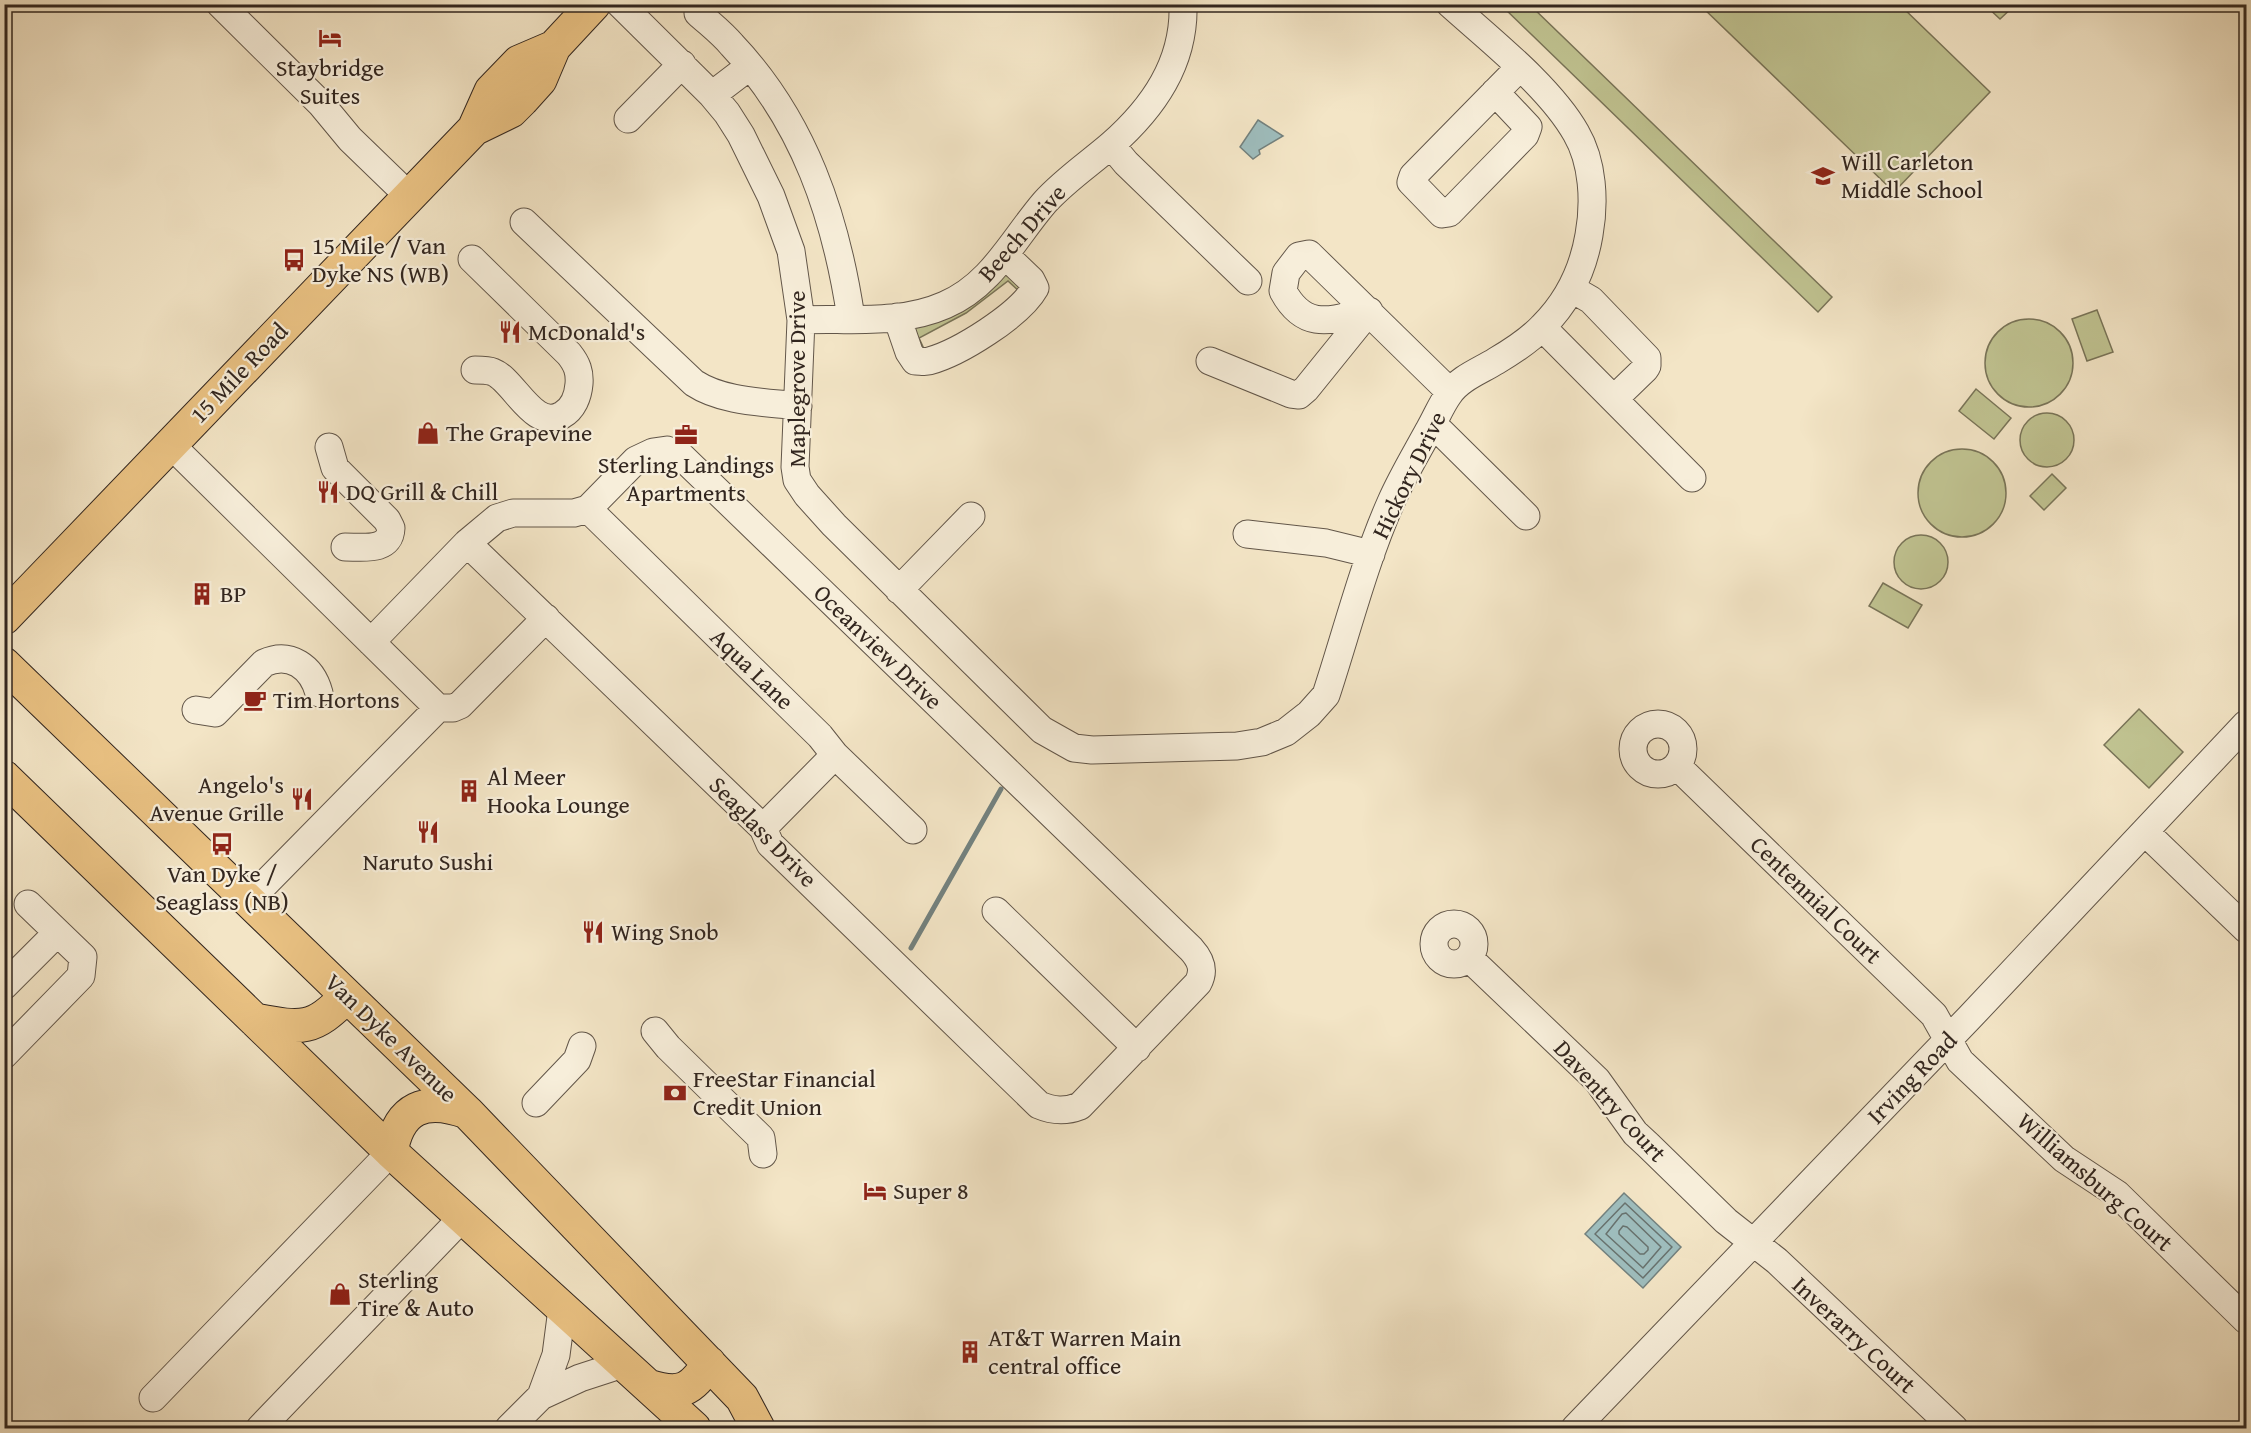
<svg xmlns="http://www.w3.org/2000/svg" width="2251" height="1433" font-family="'Gentium Book Plus',serif">
	<style>
		.green { fill: #c0c391; stroke: #797458; stroke-width: 1.5 }
		.water { fill: #9ebdbd; stroke: #73817e; stroke-width: 1.5 }
		.lines { fill: none; stroke-linecap: round; stroke-linejoin: round }
		.shore { stroke: #68726e; stroke-width: 1.5 }
		.stream { stroke: #73817e; stroke-width: 5 }
		.minor-casing { stroke: #625649; stroke-width: 29 }
		.major-casing { stroke: #32261f; stroke-width: 35 }
		.minor { stroke: #f7eeda; stroke-width: 27 }
		.major { stroke: #eac283; stroke-width: 33 }
		.labels { text-anchor: middle; stroke-width: 4.5; stroke-linejoin: round; paint-order: stroke }
		.poi-label { font-size: 24px; fill: #32261f; stroke: #f7eeda; text-anchor: start }
		.street-label { font-size: 24px; fill: #32261f; stroke: #f7eeda }
	</style>
	<rect width="100%" height="100%" fill="#f3e5c6"/>
	<filter id="stains"><feTurbulence type="fractalNoise" baseFrequency=".00333" numOctaves="4"/><feColorMatrix values="0 0 0 0 .2 0 0 0 0 .09 0 0 0 0 .02 0 0 0 .5 -.17"/></filter>
	<radialGradient id="worn" r=".72"><stop offset=".6" stop-color="#630" stop-opacity="0"/><stop offset="1" stop-color="#630" stop-opacity=".3"/></radialGradient>
	<path class="green" d="M1501,5H1530L1832,297L1818,312Z
		M1700,5H1900L1990,92L1894,192Z
		M1985,5H2015L2000,19Z
		M1002,275L1010,276L1022,289L1020,292L1008,281L966,313L919,338L925,351L922,354L914,328Z
		M2097,310L2113,352L2087,361L2072,319Z
		M1985 363a44 44 0 1 1 88 0a44 44 0 1 1-88 0Z
		M1976,389L2011,418L1994,439L1959,411Z
		M2020 440a27 27 0 1 1 54 0a27 27 0 1 1-54 0Z
		M1918 493a44 44 0 1 1 88 0a44 44 0 1 1-88 0Z
		M2052,474L2066,488L2044,510L2030,496Z
		M1894 562a27 27 0 1 1 54 0a27 27 0 1 1-54 0Z
		M1883,583L1922,605L1908,628L1869,606Z
		M2139,709L2183,752L2149,788L2104,745Z"/>
	<path class="water" d="M1258,120L1283,136L1259,150L1260,154L1253,159L1240,147Z
		M1624,1193L1681,1247L1643,1288L1585,1234Z"/>
	<g class="lines">
		<path class="shore" d="M1625,1203L1672,1247L1643,1278L1595,1234Z
			M1626,1213L1661,1247L1643,1268L1606,1234L1622,1214Z
			M1623,1226L1627,1227L1648,1247V1250L1644,1254H1640L1619,1234V1231Z"/>
		<path class="stream" d="M911,948L1001,789"/>
		<g class="minor-casing">
			<path id="minor" d="M220,4L321,104L350,139L410,197
				M620,4L712,95L727,113L741,135L771,196L791,251L801,320L795,467L797,480L807,495L834,525L1042,730L1074,748L1092,750L1237,746L1262,742L1286,732L1309,714L1326,695C1347,631 1364,563 1391,502C1402,477 1416,454 1429,430C1436,418 1441,405 1449,394C1460,378 1480,371 1496,361C1513,351 1530,340 1543,326C1569,300 1583,270 1589,235C1595,202 1593,162 1576,133C1550,87 1490,40 1450,4
				M698,13C710,24 722,33 732,45C804,121 836,217 851,318
				M1495,92L1528,127L1525,135L1449,213L1442,214L1411,182L1413,176L1520,67
				M712,95L750,66
				M628,119L682,64
				M1111,145L1126,163L1248,281
				M524,222L694,383C723,402 764,402 798,406
				M472,259L569,354C577,364 580,372 579,384C578,396 573,409 562,415C534,432 514,380 493,372C488,370 480,370 475,370
				M1572,289L1591,300L1647,358V366L1645,369L1614,399
				M1369,311C1332,320 1305,332 1283,291L1286,273L1299,256L1309,254L1450,392
				M897,317L909,352L915,361C920,361 925,362 929,361C959,353 1020,315 1035,288L1031,280L1006,256
				M801,320C848,318 900,325 945,305C992,285 1013,239 1045,202C1065,180 1089,164 1111,145C1153,108 1185,63 1183,4
				M1542,327L1692,478
				M1210,361L1291,394L1299,395L1306,389L1369,311
				M1431,427L1440,431L1526,516
				M171,445L438,708
				M329,447L335,468L387,520L391,528C390,552 363,547 345,547
				M588,509L820,736L835,755L913,830
				M1247,534L1326,543L1371,554
				M899,590L971,516
				M371,642L467,543L497,518L513,513H574L588,509L636,460L653,452L667,450L681,456L1191,949C1201,960 1205,970 1198,983L1080,1106C1065,1112 1053,1111 1039,1105L770,844L763,828L467,543
				M196,710L215,713L264,663C290,651 312,667 319,693
				M1633 749a25 25 0 1 1 50 0a25 25 0 1 1-50 0Z
				M1677,766L1934,1015L1960,1061L2064,1159L2117,1194L2246,1320
				M763,828L835,755
				M2145,832L2246,929
				M248,901L438,708H453L460,705L546,618
				M996,911L1137,1048
				M1434 944a20 20 0 1 1 40 0a20 20 0 1 1-40 0Z
				M1469,958L1597,1080L1635,1133L1648,1145L1726,1221L1777,1261L1954,1428
				M4,986L57,933
				M655,1031L668,1047L761,1138L763,1154
				M4,1055L81,976L83,957L28,904
				M536,1103L577,1060L582,1046
				M541,1396L556,1355L562,1309
				M153,1398L391,1152
				M260,1428L462,1218
				M509,1428L541,1396L580,1378L623,1364
				M1575,1428L1970,1017L2246,724"/>
		</g>
		<g class="major-casing">
			<path id="major" d="M474,129L511,111L522,100L540,80L554,47L594,4
				M4,618L474,129L491,91L519,62L554,47
				M4,664L467,1112L742,1398L758,1428
				M4,777L391,1152L694,1428
				M255,1020C303,1029 312,1031 347,996
				M391,1152C399,1107 425,1097 467,1112
				M648,1386C680,1396 691,1391 709,1363"/>
		</g>
		<use href="#minor" class="minor"/>
		<use href="#major" class="major"/>
	</g>
	<defs>
		<g id="hotel-bare" transform="scale(1.8)"><path d="M-6-4.5h1.5V1H6V5H4.5V3h-9V5H-6ZM-4 0a1.8 1.8 0 1 1 3.6 0ZM.5 0V-2.5h3Q6-2.5 6 0Z" fill="#8f2418" stroke="#f7eeda" stroke-width="2.5" paint-order="stroke"/></g>
		<g id="school-bare" transform="scale(1.8)"><path d="M0-5L7-2L0 1L-7-2ZM-4 1L0 2.5L4 1V4Q0 6-4 4Z" fill="#8f2418" stroke="#f7eeda" stroke-width="2.5" paint-order="stroke"/></g>
		<g id="bus-bare" transform="scale(1.8)"><path d="M-5-6H5V4H4V6H2V4H-2V6H-4V4H-5ZM-3.5-4V0h7V-4ZM-3.5 1.2v1.5H-2V1.2ZM2 1.2v1.5H3.5V1.2Z" fill="#8f2418" stroke="#f7eeda" stroke-width="2.5" paint-order="stroke"/></g>
		<g id="restaurant-bare" transform="scale(1.8)"><path d="M-5-6h1v4h1v-4h1v4h1v-4h1v5L-1.5 .5V6h-2V.5L-5-1ZM5-6V6H3V1.5H1.5Q1.5-4 5-6Z" fill="#8f2418" stroke="#f7eeda" stroke-width="2.5" paint-order="stroke"/></g>
		<g id="shop-bare" transform="scale(1.8)"><path d="M-5-2.5h2.3a2.7 3.5 0 0 1 5.4 0H5L5.5 6h-11ZM-1.5-2.5h3a1.5 2.3 0 0 0-3 0Z" fill="#8f2418" stroke="#f7eeda" stroke-width="2.5" paint-order="stroke"/></g>
		<g id="office-bare" transform="scale(1.8)"><path d="M-6-3h4V-5.5h4V-3h4V5H-6ZM-1-4.5V-3h2v-1.5ZM-6 0V1H6V0Z" fill="#8f2418" stroke="#f7eeda" stroke-width="2.5" paint-order="stroke"/></g>
		<g id="building-bare" transform="scale(1.8)"><path d="M-4-6H4V6H1V3H-1V6H-4ZM-2.5-4.3h1.7v1.8h-1.7ZM.8-4.3h1.7v1.8H.8ZM-2.5-1h1.7V.8h-1.7ZM.8-1h1.7V.8H.8Z" fill="#8f2418" stroke="#f7eeda" stroke-width="2.5" paint-order="stroke"/></g>
		<g id="cafe-bare" transform="scale(1.8)"><path d="M-5.5-4.5H6V0H3Q3 3.5 0 3.5H-2.5Q-5.5 3.5-5.5 0ZM3-3.2v2h1.7v-2ZM-6 4.5H4V6H-6Z" fill="#8f2418" stroke="#f7eeda" stroke-width="2.5" paint-order="stroke"/></g>
		<g id="bank-bare" transform="scale(1.8)"><path d="M-6-4H6V4H-6ZM0-2.3a2.3 2.3 0 1 0 0 4.6a2.3 2.3 0 1 0 0-4.6Z" fill="#8f2418" stroke="#f7eeda" stroke-width="2.5" paint-order="stroke"/></g>
	</defs>
	<g fill-rule="evenodd">
		<use href="#hotel-bare" x="330" y="38"/>
		<use href="#school-bare" x="1823" y="176"/>
		<use href="#bus-bare" x="294" y="260"/>
		<use href="#restaurant-bare" x="510" y="332"/>
		<use href="#shop-bare" x="428" y="433"/>
		<use href="#office-bare" x="686" y="435"/>
		<use href="#restaurant-bare" x="328" y="492"/>
		<use href="#building-bare" x="202" y="594"/>
		<use href="#cafe-bare" x="255" y="700"/>
		<use href="#building-bare" x="469" y="791"/>
		<use href="#restaurant-bare" x="302" y="799"/>
		<use href="#restaurant-bare" x="428" y="832"/>
		<use href="#bus-bare" x="222" y="844"/>
		<use href="#restaurant-bare" x="593" y="932"/>
		<use href="#bank-bare" x="675" y="1093"/>
		<use href="#hotel-bare" x="875" y="1191"/>
		<use href="#shop-bare" x="340" y="1294"/>
		<use href="#building-bare" x="970" y="1352"/>
	</g>
	<g class="labels">
		<g class="poi-label">
			<text x="330" y="76" text-anchor="middle">Staybridge<tspan x="330" dy="28">Suites</tspan></text>
			<text x="1841" y="170">Will Carleton<tspan x="1841" dy="28">Middle School</tspan></text>
			<text x="312" y="254">15 Mile / Van<tspan x="312" dy="28">Dyke NS (WB)</tspan></text>
			<text x="528" y="340">McDonald's</text>
			<text x="446" y="441">The Grapevine</text>
			<text x="686" y="473" text-anchor="middle">Sterling Landings<tspan x="686" dy="28">Apartments</tspan></text>
			<text x="346" y="500">DQ Grill &amp; Chill</text>
			<text x="220" y="602">BP</text>
			<text x="273" y="708">Tim Hortons</text>
			<text x="487" y="785">Al Meer<tspan x="487" dy="28">Hooka Lounge</tspan></text>
			<text x="284" y="793" text-anchor="end">Angelo's<tspan x="284" dy="28">Avenue Grille</tspan></text>
			<text x="428" y="870" text-anchor="middle">Naruto Sushi</text>
			<text x="222" y="882" text-anchor="middle">Van Dyke /<tspan x="222" dy="28">Seaglass (NB)</tspan></text>
			<text x="611" y="940">Wing Snob</text>
			<text x="693" y="1087">FreeStar Financial<tspan x="693" dy="28">Credit Union</tspan></text>
			<text x="893" y="1199">Super 8</text>
			<text x="358" y="1288">Sterling<tspan x="358" dy="28">Tire &amp; Auto</tspan></text>
			<text x="988" y="1346">AT&amp;T Warren Main<tspan x="988" dy="28">central office</tspan></text>
		</g>
		<g class="street-label">
			<text transform="translate(1022 233) rotate(-49)" y="8">Beech Drive</text>
			<text transform="translate(239 373) rotate(-46)" y="8">15 Mile Road</text>
			<text transform="translate(797 379) rotate(-90)" y="8">Maplegrove Drive</text>
			<text transform="translate(1409 475) rotate(-64)" y="8">Hickory Drive</text>
			<text transform="translate(878 647) rotate(44)" y="8">Oceanview Drive</text>
			<text transform="translate(752 669) rotate(44)" y="8">Aqua Lane</text>
			<text transform="translate(763 832) rotate(46)" y="8">Seaglass Drive</text>
			<text transform="translate(1816 900) rotate(44)" y="8">Centennial Court</text>
			<text transform="translate(391 1038) rotate(44)" y="8">Van Dyke Avenue</text>
			<text transform="translate(1912 1078) rotate(-46)" y="8">Irving Road</text>
			<text transform="translate(1610 1101) rotate(48)" y="8">Daventry Court</text>
			<text transform="translate(2095 1182) rotate(41)" y="8">Williamsburg Court</text>
			<text transform="translate(1854 1335) rotate(43)" y="8">Inverarry Court</text>
		</g>
	</g>
	<rect width="2251" height="1433" fill="none" stroke="#f3e5c6" stroke-width="24"/>
	<rect x="6" y="6" width="2239" height="1421" fill="none" stroke="#32261f" stroke-width="3"/>
	<rect x="12" y="12" width="2227" height="1409" fill="none" stroke="#32261f" stroke-width="1.5"/>
	<rect width="100%" height="100%" filter="url(#stains)"/>
	<rect width="100%" height="100%" fill="url(#worn)"/>
</svg>
